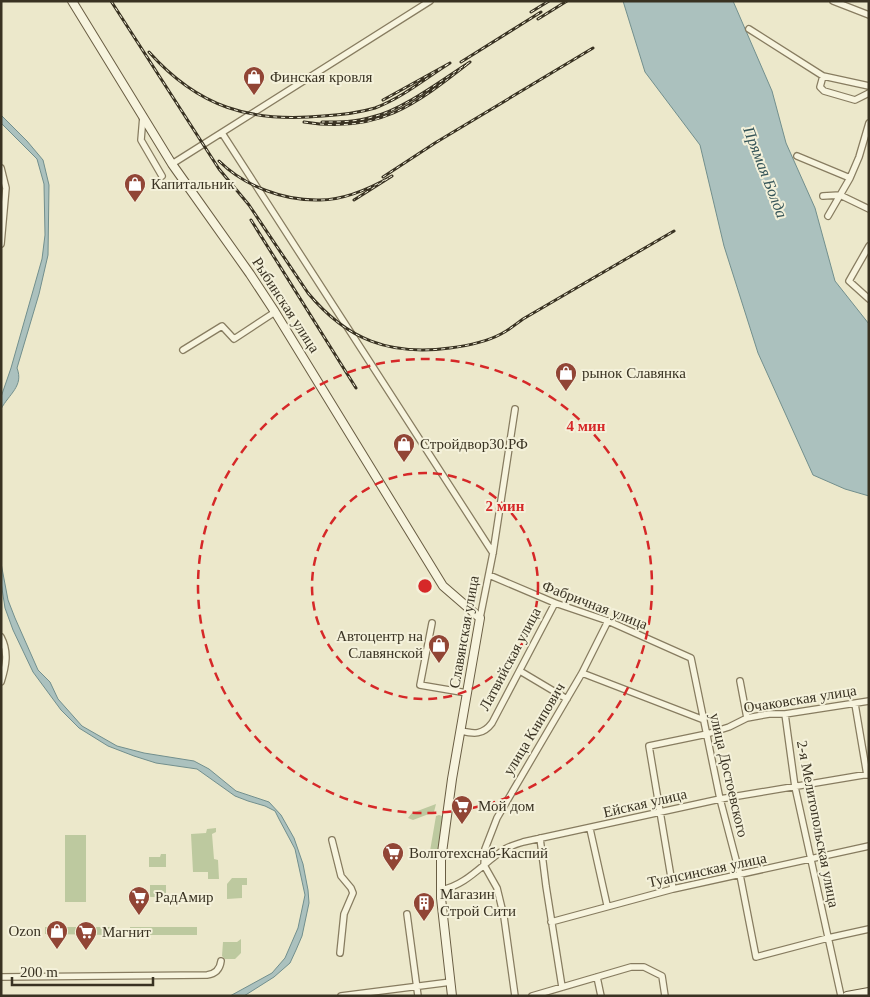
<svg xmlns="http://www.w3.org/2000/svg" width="870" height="997" font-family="Georgia,serif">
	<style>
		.green { fill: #bdc99f }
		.water { fill: #abc1be; stroke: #728f8d }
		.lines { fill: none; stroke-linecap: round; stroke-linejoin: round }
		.minor-casing { stroke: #877c60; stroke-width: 8 }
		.secondary-casing { stroke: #695d43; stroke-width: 10 }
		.minor { stroke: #f7f4de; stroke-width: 5.5 }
		.secondary { stroke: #f7f4de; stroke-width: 8 }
		.rail-casing { stroke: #393222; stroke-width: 3 }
		.rail { stroke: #f4f1da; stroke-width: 1; stroke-dasharray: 4; stroke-linecap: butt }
		.ring { fill: none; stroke: #d62828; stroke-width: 2.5; stroke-dasharray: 9 6 }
		.labels { text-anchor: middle; stroke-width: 4; stroke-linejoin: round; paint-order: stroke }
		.poi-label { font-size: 15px; fill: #393222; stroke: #f4f1da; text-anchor: start }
		.street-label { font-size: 15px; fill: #393222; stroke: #f4f1da }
		.water-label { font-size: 16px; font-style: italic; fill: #335357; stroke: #f4f1da }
		.centre { fill: #d62828; stroke: #f4f1da; stroke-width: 2.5 }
		.ring-label { font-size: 15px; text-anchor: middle; font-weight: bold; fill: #d62828; stroke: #f4f1da; stroke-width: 4; stroke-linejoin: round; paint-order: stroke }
	</style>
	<rect width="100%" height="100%" fill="#ece8cb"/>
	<path class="green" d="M436,804L434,812L413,820L408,818L412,813Z
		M439,815L442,816L443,819L437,854L433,855L430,851L436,816Z
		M216,828V832L212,834L214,859L218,860L219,879H208V872H193L191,834L206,833L207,829Z
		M65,835H86V902H65Z
		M161,854H166V867H149V857H160Z
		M232,878H247V885H242V898L227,899V884Z
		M150,885H166V897H150Z
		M45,927H112V935L45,934Z
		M130,927H197V935H130Z
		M241,939V953L235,959H225L222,956L223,942H237Z"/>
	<path class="water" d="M623,1H733L772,91L786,143L815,208L835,281L869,324V496L845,489L813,475L758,353L724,246L700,145L645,72Z
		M1,115L27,141L43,160L49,185L48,255L39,294L17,368C24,386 9,394 1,409V397L11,368L42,259L45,235L44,184L37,159L1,123Z
		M1,563L8,600L15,618L38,670L50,682L58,699L82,726L117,746L144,753L194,761L209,769L236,791L269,802L281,815L294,838L303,864L308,890L309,903L302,936L296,950L290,963L274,977L244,996H230L272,973L285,958L298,928L305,895L295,849L279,819L275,811L265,806L248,801L235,796L197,769L156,763L134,756L108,746L79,728L61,710L33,672L13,630L5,608L1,582Z"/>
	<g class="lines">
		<g class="minor-casing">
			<path id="minor" d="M833,1L869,15
				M749,29L823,76L869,86
				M823,76L820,87L824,91L855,100L869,93
				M143,116L141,140L162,176
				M222,133L493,553
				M797,156L850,178
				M172,164L430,1
				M1,168L6,188L1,244
				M823,196L840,195L869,209
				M828,216L850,178L859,157L869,123
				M869,246L849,281L869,299
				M183,350L222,326L234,339L275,312
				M489,575L555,603L608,621L691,658L720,799L740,875L756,957L828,938L869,929
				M480,618L493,553L515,409
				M432,623L420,685L467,693
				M1,637C9,652 6,666 1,682
				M520,671L567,699
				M582,673L704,720
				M740,681L747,718
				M855,704L867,775
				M785,714L795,787L841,996
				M461,731C474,734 483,735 492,723L555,603
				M590,829L607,905
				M540,838L546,886L562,987
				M332,840L341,876L351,888L353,893L344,914L340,953
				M673,889L649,746L707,734L729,727L747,718L769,714H785L869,701
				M441,890C467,885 483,863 505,849C510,846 517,844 523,842L720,799L869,774
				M407,914L418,996
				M551,922L673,889L869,846
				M1,977L207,975C215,974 220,969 221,961
				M597,977L601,996
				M341,996L451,982
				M515,996L504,917L497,888L484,865L485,849L497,818L582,673L608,621
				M532,996L631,967H644L662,976L665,996"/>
		</g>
		<g class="secondary-casing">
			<path id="secondary" d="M72,1L172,164L250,274L275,312L443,586L480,618L452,779L441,860V898L452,996
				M847,996L869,992"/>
		</g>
		<use href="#minor" class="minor"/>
		<use href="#secondary" class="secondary"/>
		<g class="rail-casing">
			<path id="rail" d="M111,1L219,169L249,205L308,293C347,340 390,356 450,348C466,346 486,342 501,334C509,330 516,324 523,319L674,231
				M531,12L549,1
				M538,19L567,1
				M149,52C198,107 250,123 323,116C340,115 358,113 375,108C402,98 426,78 450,63L383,100
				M461,62L541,12
				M304,122C378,134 415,105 470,62C443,79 403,110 372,117C356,122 339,122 322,122
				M219,161C244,186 284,201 320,200C345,200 371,188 392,176L354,200
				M383,177L435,143L593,48
				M251,220L356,388"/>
		</g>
		<use href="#rail" class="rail"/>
	</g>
	<g class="ring">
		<circle cx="425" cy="586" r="113"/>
		<circle cx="425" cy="586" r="227"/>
	</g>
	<defs>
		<g id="shop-pin" transform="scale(1.125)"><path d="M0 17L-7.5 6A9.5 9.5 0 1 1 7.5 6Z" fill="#914535" stroke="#f4f1da"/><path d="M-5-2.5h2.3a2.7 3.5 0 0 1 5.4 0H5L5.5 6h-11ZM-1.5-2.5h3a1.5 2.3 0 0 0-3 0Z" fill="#fff"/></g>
		<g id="supermarket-pin" transform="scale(1.125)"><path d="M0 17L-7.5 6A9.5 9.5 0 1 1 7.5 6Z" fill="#914535" stroke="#f4f1da"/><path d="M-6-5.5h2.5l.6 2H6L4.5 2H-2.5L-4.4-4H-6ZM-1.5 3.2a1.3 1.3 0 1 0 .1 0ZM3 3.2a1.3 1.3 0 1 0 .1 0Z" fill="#fff"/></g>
		<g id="building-pin" transform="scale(1.125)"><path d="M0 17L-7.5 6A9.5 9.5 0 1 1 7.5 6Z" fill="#914535" stroke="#f4f1da"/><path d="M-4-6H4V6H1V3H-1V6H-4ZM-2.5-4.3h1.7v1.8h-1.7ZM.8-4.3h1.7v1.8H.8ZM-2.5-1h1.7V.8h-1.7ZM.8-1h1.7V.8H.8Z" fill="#fff"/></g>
	</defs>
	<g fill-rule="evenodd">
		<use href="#shop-pin" x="254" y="77"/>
		<use href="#shop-pin" x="135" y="184"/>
		<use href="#shop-pin" x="566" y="373"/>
		<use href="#shop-pin" x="404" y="444"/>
		<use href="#shop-pin" x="439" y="645"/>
		<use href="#supermarket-pin" x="462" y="806"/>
		<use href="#supermarket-pin" x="393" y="853"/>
		<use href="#supermarket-pin" x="139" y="897"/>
		<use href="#building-pin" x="424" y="903"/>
		<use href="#shop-pin" x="57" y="931"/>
		<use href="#supermarket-pin" x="86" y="932"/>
	</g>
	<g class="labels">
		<g class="poi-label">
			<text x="270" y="82">Финская кровля</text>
			<text x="151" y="189">Капитальник</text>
			<text x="582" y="378">рынок Славянка</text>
			<text x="420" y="449">Стройдвор30.РФ</text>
			<text x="423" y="641" text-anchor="end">Автоцентр на<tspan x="423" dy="17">Славянской</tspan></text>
			<text x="478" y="811">Мой дом</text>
			<text x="409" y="858">Волготехснаб-Каспий</text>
			<text x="440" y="899">Магазин<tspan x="440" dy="17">Строй Сити</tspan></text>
			<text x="155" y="902">РадАмир</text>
			<text x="41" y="936" text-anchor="end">Ozon</text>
			<text x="102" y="937">Магнит</text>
		</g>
		<g class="street-label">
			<text transform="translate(286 305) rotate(57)" y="5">Рыбинская улица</text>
			<text transform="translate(595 605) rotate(21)" y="5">Фабричная улица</text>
			<text transform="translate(464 632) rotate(-80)" y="5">Славянская улица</text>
			<text transform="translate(510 659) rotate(-62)" y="5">Латвийская улица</text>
			<text transform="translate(800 699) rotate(-9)" y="5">Очаковская улица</text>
			<text transform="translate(534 729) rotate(-59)" y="5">улица Книпович</text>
			<text transform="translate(729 775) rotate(77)" y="5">улица Достоевского</text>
			<text transform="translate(645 803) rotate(-13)" y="5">Ейская улица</text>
			<text transform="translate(818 824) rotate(79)" y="5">2-я Мелитопольская улица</text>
			<text transform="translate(707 870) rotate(-12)" y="5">Туапсинская улица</text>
		</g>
		<g class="water-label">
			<text transform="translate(766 172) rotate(69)" y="6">Прямая Болда</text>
		</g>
	</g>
	<circle cx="425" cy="586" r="8" class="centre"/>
	<g class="ring-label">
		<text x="586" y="431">4 мин</text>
		<text x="505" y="511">2 мин</text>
	</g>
	<rect width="870" height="997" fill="none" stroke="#393222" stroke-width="5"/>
	<path d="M12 977v8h141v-8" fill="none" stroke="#393222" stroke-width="2.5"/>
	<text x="20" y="977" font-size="15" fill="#393222" stroke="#f4f1da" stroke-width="4" paint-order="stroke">200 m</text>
</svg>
